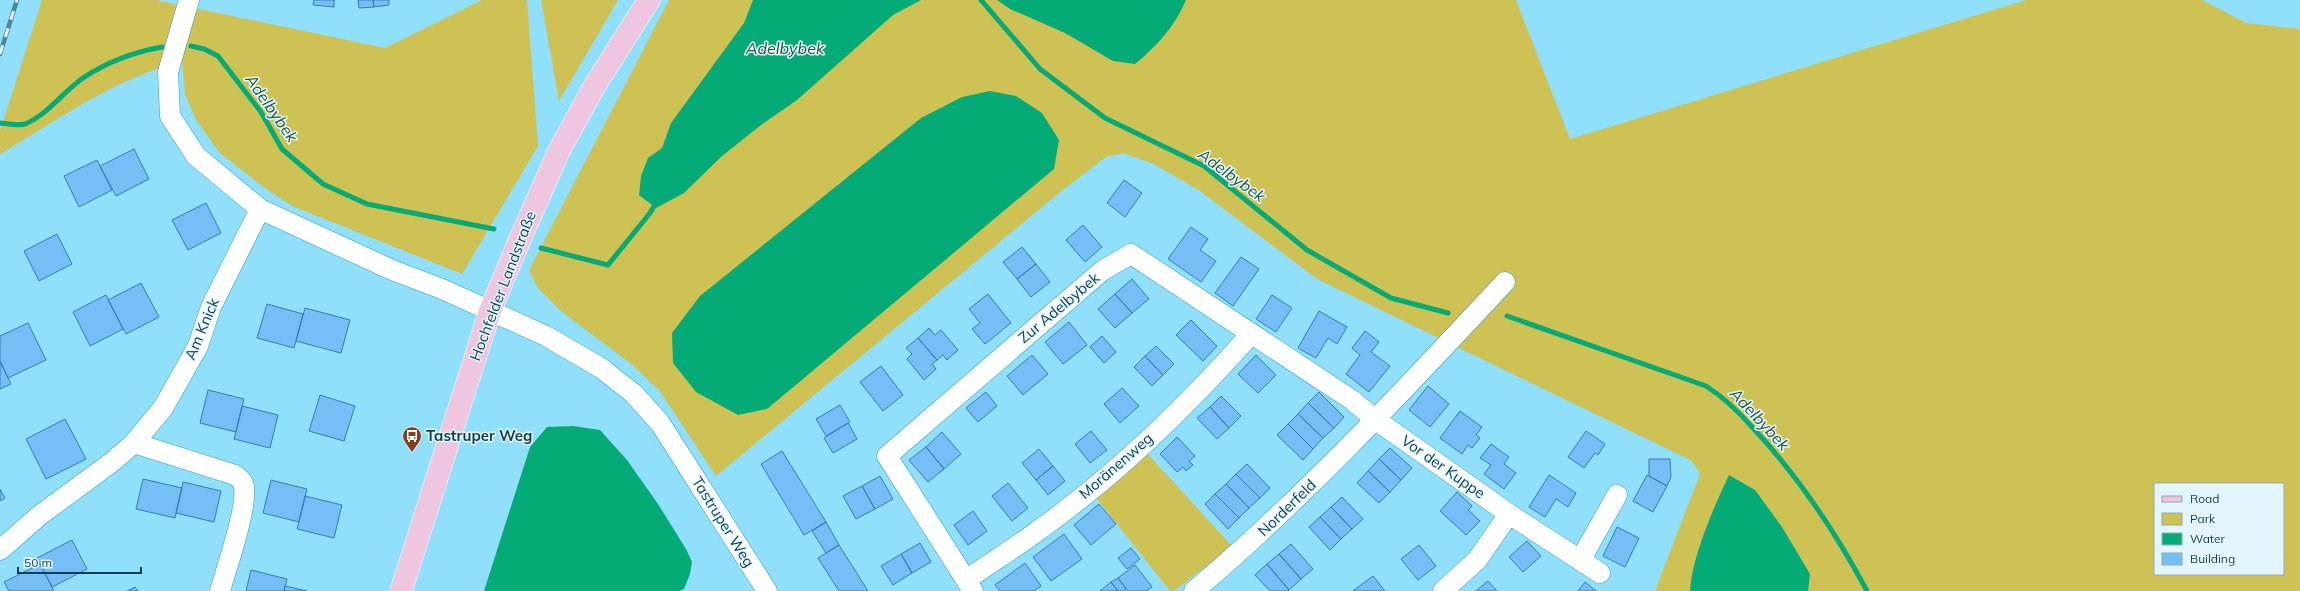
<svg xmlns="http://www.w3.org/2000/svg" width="2300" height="591" font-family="Mulish,sans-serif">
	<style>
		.green { fill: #cfc255; fill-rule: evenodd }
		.water { fill: #04ab77 }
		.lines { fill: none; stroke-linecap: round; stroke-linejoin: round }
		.stream { stroke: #04ab77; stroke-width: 5 }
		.building { fill: #76bef6; stroke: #347db1 }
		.minor-casing { stroke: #309fc0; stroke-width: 21 }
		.major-casing { stroke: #fff; stroke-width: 23 }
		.minor { stroke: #fff; stroke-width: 20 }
		.major { stroke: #efc6df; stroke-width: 22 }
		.rail-casing { stroke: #4c889d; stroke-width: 4.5 }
		.rail { stroke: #e4f6fd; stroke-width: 3; stroke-dasharray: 9; stroke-linecap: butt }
		.labels { text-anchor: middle; stroke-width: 3; stroke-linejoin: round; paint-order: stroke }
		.street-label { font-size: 15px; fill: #113e4d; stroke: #e4f6fd }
		.poi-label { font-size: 15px; font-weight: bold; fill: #113e4d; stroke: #e4f6fd; text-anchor: start }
		.water-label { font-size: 16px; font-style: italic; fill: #20553e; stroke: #e4f6fd }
	</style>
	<rect width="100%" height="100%" fill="#90dffb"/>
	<path class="green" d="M42,0H156L385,48L482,0H527L538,146L462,274L292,206L262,186L220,153L196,120L185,95L182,62C116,77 58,120 0,154V131Z
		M541,0H618L559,101Z
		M669,0H1516L1570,139L2026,0H2202L2246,23L2300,29V591H1655L1700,474L1692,461L1317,279L1200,191L1154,164L1123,153L1106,157L1059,193L716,476L659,390L630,363L562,312L537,287L529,270ZM2155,484H2283V574H2155Z
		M1145,451L1232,546L1174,591H1170L1094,495Z"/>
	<path class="water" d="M753,0H921L893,15L797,100L761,125L722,156L684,193L656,208L639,195L641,176L648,158L662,148L671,123L744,23Z
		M997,0H1186C1175,26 1157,46 1135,64L1113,61L1065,33L1010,9Z
		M990,91L1016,96L1042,113L1059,140L1054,169L767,409L738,415L696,392L673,363L672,333L700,296L921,118L962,97Z
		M573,426L600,430L627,460L658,504L686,549L692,562L690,574L684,589L679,591H484L530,447L547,427Z
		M1729,475L1755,490L1782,527L1810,574L1808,591H1690C1692,556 1714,507 1729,475Z"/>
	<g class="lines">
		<path class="stream" d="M981,0L1040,69L1105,118L1204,166L1307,250L1391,298L1448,313
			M191,46L204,49L218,56L261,112L282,149L323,184L367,204L494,229
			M0,123C7,124 18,126 25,124C47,115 63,92 83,78C107,62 134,52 162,47
			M541,248L608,265L650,213L657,201
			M1507,316L1706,386C1725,398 1738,411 1753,428C1799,477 1836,533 1867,591"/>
	</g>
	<path class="building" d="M314,0H334V7L313,5Z
		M358,0H373L374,7L359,8Z
		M373,0H389V5L374,7Z
		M134,149L149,179L116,196L100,166Z
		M97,160L112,190L79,207L64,176Z
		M1124,180L1142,193L1125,217L1107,203Z
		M206,203L221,233L188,250L172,220Z
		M1083,225L1102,247L1085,262L1066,240Z
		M1191,227L1208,239L1200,250L1216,261L1201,282L1168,259Z
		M57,234L72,264L39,281L24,251Z
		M1022,247L1036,264L1017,279L1003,262Z
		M1241,257L1259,269L1233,306L1215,293Z
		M1036,264L1050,282L1031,297L1017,279Z
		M1132,279L1149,299L1132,313L1115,294Z
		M141,283L159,317L126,334L108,300Z
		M988,294L1011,323L985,344L972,329L980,323L969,309Z
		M1115,294L1132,313L1115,328L1098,309Z
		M106,295L123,329L90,346L73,312Z
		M1272,295L1292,308L1276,332L1256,319Z
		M267,304L303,314L294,348L257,338Z
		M305,308L350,320L341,353L296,341Z
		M1319,311L1347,327L1337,344L1328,338L1316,358L1298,348Z
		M1191,320L1217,346L1203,361L1176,335Z
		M1069,322L1087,345L1063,364L1045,342Z
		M28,323L46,360L8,378L0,361V336Z
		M929,328L935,335L941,330L958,350L947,360L943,355L937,360L918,338Z
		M1365,331L1379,342L1371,352L1390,366L1369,392L1346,374L1360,355L1352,348Z
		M1102,336L1116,352L1104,363L1090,347Z
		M918,338L937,360L932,364L936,369L924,380L907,359L912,354L906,348Z
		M1156,346L1174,364L1163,375L1145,356Z
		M1032,355L1048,374L1023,395L1007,376Z
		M1256,355L1276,375L1258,393L1238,374Z
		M1145,356L1163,375L1152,386L1134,367Z
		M0,361L11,384L0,389Z
		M881,366L903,395L883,411L860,382Z
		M1428,386L1449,404L1430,427L1409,410Z
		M1122,388L1139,406L1120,423L1104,404Z
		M208,390L244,399L236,432L200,423Z
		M986,392L997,406L978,422L966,408Z
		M1319,392L1344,417L1334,428L1308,403Z
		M320,395L355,406L344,441L309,431Z
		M1221,396L1241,416L1229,428L1210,407Z
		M1308,403L1334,428L1323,438L1298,414Z
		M840,405L850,422L826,436L816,419Z
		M242,406L278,415L270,448L234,439Z
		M1210,407L1229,428L1217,439L1197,418Z
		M1460,411L1482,427L1476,435L1480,438L1472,448L1468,445L1462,454L1440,438Z
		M1298,414L1323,438L1313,449L1288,424Z
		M65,419L86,459L46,479L26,439Z
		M848,423L857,439L833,453L824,438Z
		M1288,424L1313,449L1303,460L1277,435Z
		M1091,431L1107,450L1090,463L1075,444Z
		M1586,431L1605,444L1598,455L1595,453L1584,468L1568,457Z
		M942,432L961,454L944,469L926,447Z
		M1177,437L1195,456L1189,461L1193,465L1186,471L1183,467L1177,472L1160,454Z
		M1491,444L1509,457L1504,464L1516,473L1504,489L1484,474L1491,465L1480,458Z
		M926,447L944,469L928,482L909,460Z
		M1390,448L1412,468L1401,480L1379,459Z
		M1039,449L1053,466L1036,480L1022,463Z
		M782,451L826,522L804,535L761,464Z
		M1379,459L1401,480L1390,492L1368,471Z
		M1649,459H1670L1671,477L1667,486L1649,476Z
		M1247,464L1270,488L1260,498L1236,474Z
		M1053,466L1065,481L1048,495L1036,480Z
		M1368,471L1390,492L1379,503L1357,483Z
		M1236,474L1260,498L1249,508L1226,484Z
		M1549,475L1576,493L1568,507L1556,499L1545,517L1529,507Z
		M1647,475L1667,486L1653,512L1633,501Z
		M880,476L893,499L875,509L862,486Z
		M143,479L182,488L175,518L136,509Z
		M271,480L307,489L299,522L263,513Z
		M183,482L221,491L214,522L176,513Z
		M1008,483L1028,508L1012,521L992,496Z
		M1226,484L1249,508L1239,518L1215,494Z
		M862,486L875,509L856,519L843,496Z
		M0,489L5,498L0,501Z
		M1457,492L1472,506L1468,510L1480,521L1466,535L1440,511Z
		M1215,494L1239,518L1228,529L1205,504Z
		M305,496L342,505L334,538L297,529Z
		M1342,497L1363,519L1352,529L1331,507Z
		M1099,504L1116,524L1091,545L1074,525Z
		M1331,507L1352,529L1341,539L1320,517Z
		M973,511L987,531L968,545L954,525Z
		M1320,517L1341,539L1330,550L1309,527Z
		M826,522L839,545L826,553L812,531Z
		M1617,527L1639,538L1625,567L1603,556Z
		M1064,534L1082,559L1051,581L1033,557Z
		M72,540L87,569L52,587L37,558Z
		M1527,541L1541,556L1523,572L1509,557Z
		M920,543L931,562L912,573L901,554Z
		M1291,544L1313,569L1301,579L1279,554Z
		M839,545L868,591H839L818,558Z
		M1419,545L1436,566L1418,580L1401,559Z
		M1131,548L1140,559L1127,569L1118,558Z
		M901,554L912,573L893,585L881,566Z
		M1279,554L1301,579L1289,590L1267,564Z
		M1025,563L1041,586L1034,591H1000L995,585Z
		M40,564L54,591H9L4,582Z
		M1267,564L1289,590L1288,591H1270L1255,575Z
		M1135,565L1152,587L1146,591H1128L1118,578Z
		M251,570L287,579L284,591H246Z
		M1373,576L1385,591H1353Z
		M1118,578L1126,589L1123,591H1118L1111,582Z
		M1488,581L1497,591H1476Z
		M1111,582L1118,591H1100Z
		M1585,582L1596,591H1578Z
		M285,586L307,591H284Z
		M135,587L138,591H127Z"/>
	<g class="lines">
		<g class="minor-casing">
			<path id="minor" d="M189,0L168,72L170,116L196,156L260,209L392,270L442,289L546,336L601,368L634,394L660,423L767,591
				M134,443L235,475C240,478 243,481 244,487C247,510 227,566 220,591
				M0,550L40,515L112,462L134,443L163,408L198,346L211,307L260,209
				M1581,559L1617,495
				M966,580C990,563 1015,548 1039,530C1116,475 1188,405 1251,334
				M973,591L887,456L1103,270L1131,254L1352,400L1376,420L1509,514L1600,573
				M1194,591C1306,496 1405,389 1505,282
				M1443,591L1477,560L1509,514"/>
		</g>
		<g class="major-casing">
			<path id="major" d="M401,591L490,311L521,237L559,151L595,85L649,0"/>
		</g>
		<use href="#minor" class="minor"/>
		<use href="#major" class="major"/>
		<g class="rail-casing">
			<path id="rail" d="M0,54L17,0"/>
		</g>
		<use href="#rail" class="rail"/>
	</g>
	<defs>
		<g id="bus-pin" transform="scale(1)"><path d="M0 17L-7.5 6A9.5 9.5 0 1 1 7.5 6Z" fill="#863f1f" stroke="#e4f6fd"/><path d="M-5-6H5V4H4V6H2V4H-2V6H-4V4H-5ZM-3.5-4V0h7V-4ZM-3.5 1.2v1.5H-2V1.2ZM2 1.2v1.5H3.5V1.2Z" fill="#fff"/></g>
	</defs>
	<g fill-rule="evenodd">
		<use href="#bus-pin" x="412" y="436"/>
	</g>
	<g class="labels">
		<g class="street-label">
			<text transform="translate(503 286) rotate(-69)" y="5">Hochfelder Landstraße</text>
			<text transform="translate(1059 308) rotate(-40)" y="5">Zur Adelbybek</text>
			<text transform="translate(202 329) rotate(-67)" y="5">Am Knick</text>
			<text transform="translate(1116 466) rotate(-41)" y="5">Moränenweg</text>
			<text transform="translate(1443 467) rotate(35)" y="5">Vor der Kuppe</text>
			<text transform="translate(1287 508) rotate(-44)" y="5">Norderfeld</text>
			<text transform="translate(723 522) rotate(58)" y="5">Tastruper Weg</text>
		</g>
		<g class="poi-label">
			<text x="426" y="441">Tastruper Weg</text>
		</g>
		<g class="water-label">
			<text x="785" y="54">Adelbybek</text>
			<text transform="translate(272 108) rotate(55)" y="6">Adelbybek</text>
			<text transform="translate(1232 175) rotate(36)" y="6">Adelbybek</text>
			<text transform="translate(1760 419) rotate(47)" y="6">Adelbybek</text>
		</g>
	</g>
	<rect x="2154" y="483" width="130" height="92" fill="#e4f6fd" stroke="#90acb7"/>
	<rect x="2162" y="496" width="20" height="6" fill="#efc6df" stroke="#90acb7"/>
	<text x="2190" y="503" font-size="12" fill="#113e4d">Road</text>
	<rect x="2162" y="513" width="20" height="12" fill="#cfc255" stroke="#90acb7"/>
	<text x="2190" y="523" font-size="12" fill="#113e4d">Park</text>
	<rect x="2162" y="533" width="20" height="12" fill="#04ab77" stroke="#90acb7"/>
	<text x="2190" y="543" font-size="12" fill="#113e4d">Water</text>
	<rect x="2162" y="553" width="20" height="12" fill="#76bef6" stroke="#90acb7"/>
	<text x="2190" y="563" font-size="12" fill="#113e4d">Building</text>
	<path d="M18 567v6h123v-6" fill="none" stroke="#113e4d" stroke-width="2"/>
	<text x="24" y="567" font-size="12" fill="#113e4d" stroke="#e4f6fd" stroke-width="3" paint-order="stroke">50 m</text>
</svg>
